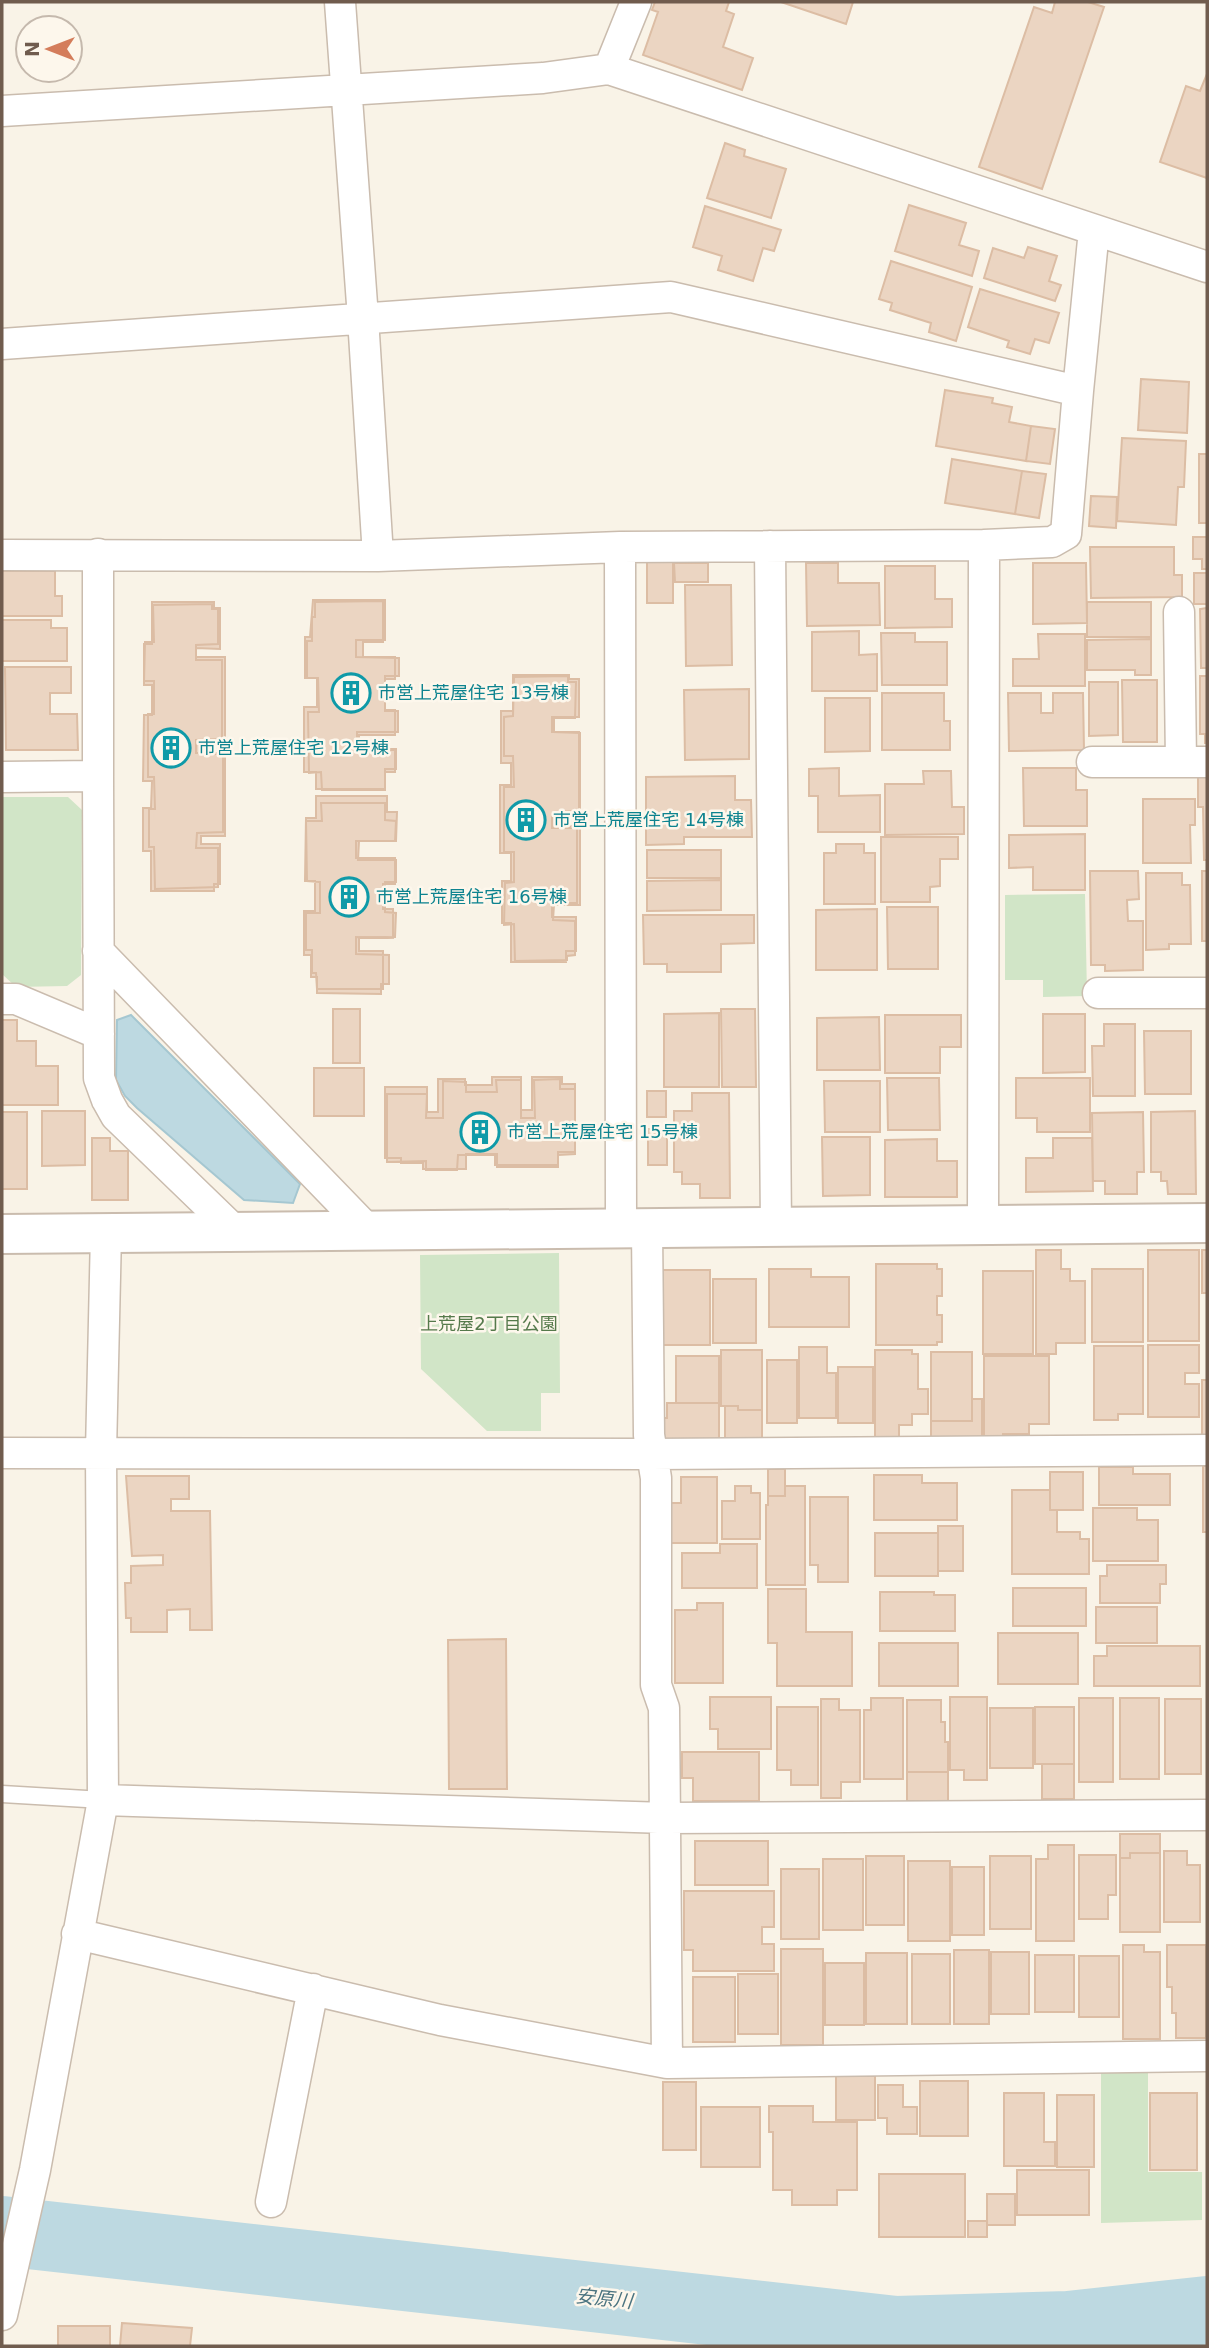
<svg xmlns="http://www.w3.org/2000/svg" width="1209" height="2348" font-family="'DejaVu Sans','Noto Sans JP',sans-serif">
	<style>
		.green { fill: #d1e5c7 }
		.water { fill: #bdd9e1; stroke: #a5c7d1; stroke-width: 2 }
		.lines { fill: none; stroke-linecap: round; stroke-linejoin: round }
		.river { stroke: #bdd9e1; stroke-width: 70 }
		.building { fill: #ebd5c2; stroke: #dcbda4; stroke-width: 2 }
		.service-casing { stroke: #cabcae; stroke-width: 19 }
		.minor-casing { stroke: #cabcae; stroke-width: 33 }
		.tertiary-casing { stroke: #cabcae; stroke-width: 42 }
		.service { stroke: #fff; stroke-width: 16 }
		.minor { stroke: #fff; stroke-width: 30 }
		.tertiary { stroke: #fff; stroke-width: 38 }
		.labels { text-anchor: middle; stroke-width: 5; stroke-linejoin: round; paint-order: stroke }
		.culture-label { font-size: 18px; fill: #0d838f; stroke: #fdf7ec; text-anchor: start }
		.park-label { font-size: 18px; fill: #557a4b; stroke: #fdf7ec }
		.water-label { font-size: 19px; font-style: italic; fill: #4b7480; stroke: #fdf7ec }
	</style>
	<rect width="100%" height="100%" fill="#f9f3e7"/>
	<path class="green" d="M2,797H68L82,810L81,975L67,986L16,987L2,974Z
		M1085,894L1087,996L1043,997V980H1005V895Z
		M559,1253L560,1393H541V1431H487L421,1369L420,1255Z
		M1101,2071H1148V2172H1202V2220L1101,2223Z"/>
	<path class="water" d="M131,1015L300,1184L293,1203L244,1200L137,1108L125,1096L116,1080L117,1020Z"/>
	<g class="lines">
		<path class="river" d="M2,2231L896,2331L1068,2326L1207,2311"/>
	</g>
	<path class="building" d="M655,2H729L726,11L734,14L723,47L753,58L742,90L643,55L658,12L652,10Z
		M781,2H853L846,24Z
		M1055,2H1088L1104,7L1042,189L979,167L1034,7L1052,13Z
		M1207,74V178L1160,162L1186,86L1200,91Z
		M725,143L745,150L744,156L786,169L771,218L707,198Z
		M909,205L966,223L959,245L979,251L972,276L895,251Z
		M705,206L781,230L774,251L763,248L753,281L718,270L722,256L693,247Z
		M1028,247L1057,256L1049,281L1061,285L1055,301L984,278L993,248L1024,258Z
		M891,261L972,287L956,341L929,332L931,323L890,310L892,303L879,299Z
		M980,289L1059,313L1049,343L1035,339L1030,354L1007,347L1009,341L968,327Z
		M1141,379L1189,382L1187,433L1138,430Z
		M945,390L993,398L992,403L1012,407L1009,422L1031,426L1026,461L936,446Z
		M1031,426L1055,429L1050,464L1026,461Z
		M1122,438L1186,441L1184,487H1178L1176,525L1117,521Z
		M1199,454H1207V523H1199Z
		M952,459L1022,471L1015,514L945,503Z
		M1022,471L1046,474L1039,518L1015,514Z
		M1091,496L1117,497L1116,528L1089,526Z
		M1193,537H1207V569H1202V559H1193Z
		M1090,547H1174V575H1182V597L1091,598Z
		M647,561H673V603H647Z
		M674,563H708V582H675Z
		M806,563H838V583H879L880,625L807,626Z
		M1033,563H1086L1087,623L1033,624Z
		M885,566H935V599H952V627L885,628Z
		M2,571H55V596H62V616H2Z
		M1194,573H1207V604H1194Z
		M685,585H731L732,665L686,666Z
		M313,600H385V640H356V657L399,658V676H385V711H398V732H357V749H396V769H385V789H316V772H304V707H317V678H305V637H310Z
		M383,601V642H363V657H395V679H385V710H395V735H359V750H395V772H385V790H322L321,772L309,773L308,712H319L318,678H307V641H312V617H315V602Z
		M152,602H214V608H220V649L196,648V657H225V742H199V754H225V836H201V844H220V884H214V891H151V851H143V808H151L152,781H143L144,715H152V685H144V644H152Z
		M1087,602H1151V637H1087Z
		M212,604V609H218V644L196,645V660H222V739L196,740V753H223V832L197,833L196,848H218V887L155,889L154,847H149V809H155L154,777H148V714H154V681H144L145,642H154L153,605Z
		M1207,608V668H1201L1200,609Z
		M2,620H51V628H67V661H2Z
		M859,631V655L877,654V691H812V632Z
		M881,633H915V642H947V685H882Z
		M1038,634H1085V686H1013V659H1039Z
		M1151,639V675H1135V670H1087V640Z
		M5,667H71V693H50V714H77L78,750H6Z
		M513,675H569V679H579V717H552V732H579V813H552V828H577V903H552V917H576V951H566V962H511V923H502V881H511V853H500V785H511V763H501V711H513Z
		M568,676V682H576L575,718H554V732L580,733V811L554,812V826H580V905H554L553,920L575,921V955L567,956V960L515,961L514,924L504,925L505,883L514,882V852H504V787H514L513,756H504V717L513,716L514,677Z
		M1200,676H1207V743H1205V734H1200Z
		M1122,680H1157V742H1123Z
		M1089,682H1118V735L1089,736Z
		M749,689V759L685,760L684,690Z
		M882,693H944V721H950V750H882Z
		M1008,693H1041V713H1053V693H1083L1084,750L1009,751Z
		M825,698H870V751L825,752Z
		M839,768V796L880,795V832H818V796H809V769Z
		M1023,768H1076V790H1087V826H1024Z
		M923,771H951L952,807H964V834L885,835V784H924Z
		M735,776V800H751L752,837H684V844L646,845V777Z
		M1198,777H1207V860H1204L1203,807H1198Z
		M316,796H387V812H397L396,841H356V858H395V884H383V909H393V938L356,937V954L389,955V984H381V994L317,993V977H311V955H304V911H315V881H305L306,818H316Z
		M1143,799H1195V825H1190L1191,863H1143Z
		M321,803H385V820L396,821L395,841H359L358,860H396V882H385V912L396,913L395,937L359,938V951H383V989H317L316,973H312V950H306V913H320V882L307,881L306,821H322Z
		M1085,834V890H1033V867L1009,868V835Z
		M881,837H958V859H940V886L930,887V902H881Z
		M836,844H864V853H875V904H824V853H836Z
		M647,850H721V878H647Z
		M1090,871H1138L1139,899L1127,900L1128,921H1143V970L1105,971V965H1091Z
		M1202,871H1207V941H1202Z
		M1146,873H1182V885H1190L1191,944H1169V949L1146,950Z
		M721,880V910L647,911V881Z
		M887,907H938V969H888Z
		M877,909V970H816V910Z
		M643,915H754V943L721,944V972H667V964H644Z
		M333,1009H360V1063H333Z
		M721,1009H755L756,1087H722Z
		M719,1013V1087H664V1014Z
		M1043,1014H1085V1072L1043,1073Z
		M885,1015H961V1047H940V1073H885Z
		M879,1017L880,1070H817V1018Z
		M2,1020H17V1041H36V1066H58V1105H2Z
		M1104,1024H1135V1096H1093L1092,1046H1104Z
		M1144,1031H1191V1094H1145Z
		M314,1068H364V1116H314Z
		M492,1077H521V1110H532V1077H562V1084H575V1152H558V1167H497V1154H466V1169H423V1163H401V1158H385V1087H427V1112H438V1079H465V1085H492Z
		M887,1078H939L940,1130H888Z
		M1016,1078H1090V1132H1037V1118H1016Z
		M560,1079V1089H575V1154L558,1155V1165H495V1155H458L457,1170H426V1161L387,1162V1094H427L426,1118H443V1081L466,1082V1092H497L496,1080H521V1118H535L534,1080Z
		M824,1081H880V1132H825Z
		M647,1091H666V1117H647Z
		M692,1093H729L730,1198H700V1184H682V1172H674V1111H692Z
		M42,1111H85V1165L42,1166Z
		M1195,1111L1196,1194H1168L1167,1181H1161V1172H1151V1112Z
		M2,1112H27V1189H2Z
		M1143,1112L1144,1172H1137V1194H1105V1181H1093L1092,1113Z
		M648,1129H667V1165H648Z
		M822,1137H870V1195L823,1196Z
		M92,1138H110V1151H128V1200H92Z
		M1053,1138H1092L1093,1191L1026,1192V1158H1053Z
		M937,1139V1161H957V1197H885V1140Z
		M1036,1250H1061V1269H1070V1281H1085V1343H1056V1354H1036Z
		M1148,1250H1199V1341H1148Z
		M1202,1250H1207V1293H1202Z
		M876,1264H937V1269H942V1296H937V1315H942V1342H937V1345H876Z
		M769,1269H811V1277H849V1327H769Z
		M1092,1269H1143V1342H1092Z
		M662,1270H710V1345H662Z
		M983,1271H1033V1354H983Z
		M713,1279H756V1343H713Z
		M1148,1345H1199V1373H1185V1384H1199V1417H1148Z
		M1094,1346H1143V1414H1118V1420H1094Z
		M799,1347H827V1373H836V1418H799Z
		M721,1350H762V1410H738V1406H721Z
		M875,1350H912V1354H918V1389H928V1414H912V1425H899V1438H875Z
		M931,1352H972V1421H931Z
		M676,1356H719V1403H676Z
		M984,1356H1049V1424H1029V1434H1003V1439H984Z
		M767,1360H797V1423H767Z
		M838,1367H873V1423H838Z
		M1202,1380H1207V1436H1202Z
		M972,1399H982V1439H931V1421H972Z
		M667,1403H719V1440H661V1418H667Z
		M725,1406H738V1410H762V1442H725Z
		M1203,1466H1207V1532H1203Z
		M1099,1467H1133V1474H1170V1505H1099Z
		M768,1469H785V1496H768Z
		M1050,1472H1083V1510H1050Z
		M874,1475H922V1483H957V1520H874Z
		M126,1476H189V1499H171V1511H210L212,1630H190V1609L167,1610V1632H131V1618H126L125,1583H131V1566L163,1565V1555L132,1556Z
		M681,1477H717V1543H669V1503H681Z
		M735,1486H751V1493H760V1539H722V1501H735Z
		M785,1486H805V1585H766V1505H768V1496H785Z
		M1012,1490H1050V1510H1057V1532H1080V1539H1089V1574H1012Z
		M810,1497H848V1582H818V1565H810Z
		M1093,1508H1137V1520H1158V1561H1093Z
		M938,1526H963V1571H938Z
		M875,1533H938V1576H875Z
		M720,1544H757V1588H682V1553H720Z
		M1107,1565H1166V1584H1160V1603H1100V1576H1107Z
		M1013,1588H1086V1626H1013Z
		M768,1589H806V1632H852V1686H777V1643H768Z
		M880,1592H934V1595H955V1631H880Z
		M697,1603H723V1683H675V1610H697Z
		M1096,1607H1157V1643H1096Z
		M998,1633H1078V1684H998Z
		M506,1639L507,1789H449L448,1640Z
		M879,1643H958V1686H879Z
		M1107,1646H1200V1686H1094V1656H1107Z
		M710,1697H771V1749H718V1729H710Z
		M950,1697H987V1780H964V1770H950Z
		M871,1698H903V1779H864V1710H871Z
		M1079,1698H1113V1782H1079Z
		M1120,1698H1159V1779H1120Z
		M821,1699H839V1710H860V1782H841V1798H821Z
		M1165,1699H1201V1774H1165Z
		M907,1700H941V1722H945V1742H948V1772H907Z
		M777,1707H818V1785H791V1770H777Z
		M1035,1707H1074V1764H1035Z
		M990,1708H1033V1768H990Z
		M682,1752H759V1801H693V1778H682Z
		M1042,1764H1074V1799H1042Z
		M907,1772H948V1801H907Z
		M1120,1834H1160V1853H1130V1858H1120Z
		M695,1841H768V1885H695Z
		M1048,1845H1074V1941H1036V1859H1048Z
		M1164,1851H1187V1865H1200V1922H1164Z
		M1130,1853H1160V1932H1120V1858H1130Z
		M1079,1855H1116V1895H1108V1919H1079Z
		M866,1856H904V1925H866Z
		M990,1856H1031V1929H990Z
		M823,1859H863V1930H823Z
		M908,1861H950V1941H908Z
		M952,1867H984V1935H952Z
		M781,1869H819V1939H781Z
		M684,1891H774V1927H762V1944H774V1971H693V1950H684Z
		M1123,1945H1144V1952H1160V2039H1123Z
		M1167,1945H1206V2038H1176V2013H1172V1987H1167Z
		M781,1949H823V2045H781Z
		M954,1950H989V2024H954Z
		M991,1952H1029V2014H991Z
		M866,1953H907V2024H866Z
		M912,1954H950V2024H912Z
		M1035,1955H1074V2012H1035Z
		M1079,1956H1119V2017H1079Z
		M825,1963H864V2025H825Z
		M738,1974H778V2034H738Z
		M693,1977H735V2042H693Z
		M836,2076H875V2120H836Z
		M920,2081H968V2136H920Z
		M663,2082H696V2150H663Z
		M878,2085H903V2107H917V2134H887V2118H878Z
		M1004,2093H1044V2142H1055V2166H1004Z
		M1150,2093H1197V2170H1150Z
		M1057,2095H1094V2167H1057Z
		M769,2106H813V2122H857V2190H837V2205H792V2190H773V2132H769Z
		M701,2107H760V2167H701Z
		M1017,2170H1089V2215H1017Z
		M879,2174H965V2237H879Z
		M987,2194H1015V2225H987Z
		M968,2221H987V2237H968Z
		M122,2323L192,2328L190,2346H120Z
		M58,2326H110V2346H46H58Z"/>
	<g class="lines">
		<g class="service-casing">
			<path id="service" d="M2,1794L103,1800"/>
		</g>
		<g class="minor-casing">
			<path id="minor" d="M340,2L363,318L378,556
				M609,69L636,2
				M2,111L543,78L609,69L1207,267
				M2,344L671,297L1078,391
				M984,545L1052,542L1066,534L1078,391L1094,230
				M770,546L776,1228
				M620,547L621,1229
				M98,554V776
				M2,555L378,556L620,547L984,545L983,1225
				M1179,612L1181,762
				M1092,762H1207
				M2,777L98,776L99,1078L107,1100L116,1116L236,1232
				M98,951L369,1231
				M1098,993H1207
				M2,999H16L99,1034
				M647,1229L649,1435L656,1478V1685L664,1708L667,2063
				M2,1453L651,1454L1207,1450
				M103,1800L666,1818L1207,1815
				M77,1934L440,2020L667,2063L1207,2056
				M271,2202L313,1989
				M2,2315L35,2170L103,1800L101,1452L106,1233"/>
		</g>
		<g class="tertiary-casing">
			<path id="tertiary" d="M2,1234L1207,1223"/>
		</g>
		<use href="#service" class="service"/>
		<use href="#minor" class="minor"/>
		<use href="#tertiary" class="tertiary"/>
	</g>
	<defs>
		<g id="building-ring" transform="scale(2.0125)"><circle r="9.5" fill="#fdf7ec" stroke="#0f9aa8" stroke-width="1.5"/><path d="M-4-6H4V6H1V3H-1V6H-4ZM-2.5-4.3h1.7v1.8h-1.7ZM.8-4.3h1.7v1.8H.8ZM-2.5-1h1.7V.8h-1.7ZM.8-1h1.7V.8H.8Z" fill="#0f9aa8"/></g>
	</defs>
	<g fill-rule="evenodd">
		<use href="#building-ring" x="351" y="693"/>
		<use href="#building-ring" x="171" y="748"/>
		<use href="#building-ring" x="526" y="820"/>
		<use href="#building-ring" x="349" y="897"/>
		<use href="#building-ring" x="480" y="1132"/>
	</g>
	<g class="labels">
		<g class="culture-label">
			<text x="378" y="699">市営上荒屋住宅 13号棟</text>
			<text x="198" y="754">市営上荒屋住宅 12号棟</text>
			<text x="553" y="826">市営上荒屋住宅 14号棟</text>
			<text x="376" y="903">市営上荒屋住宅 16号棟</text>
			<text x="507" y="1138">市営上荒屋住宅 15号棟</text>
		</g>
		<g class="park-label">
			<text x="489" y="1330">上荒屋2丁目公園</text>
		</g>
		<g class="water-label">
			<text transform="translate(604 2298) rotate(6)" y="7">安原川</text>
		</g>
	</g>
	<rect width="1209" height="2348" fill="none" stroke="#705c4e" stroke-width="7"/>
	<g transform="translate(49 49) rotate(270)"><circle r="33" fill="#fdf7ec" stroke="#c5b9ad" stroke-width="2"/>
	<path d="M0-5L12 26L0 18L-12 26Z" fill="#d47d5b"/>
	<text y="-10" font-size="19" font-weight="bold" text-anchor="middle" fill="#705c4e">N</text>
	</g>
</svg>
